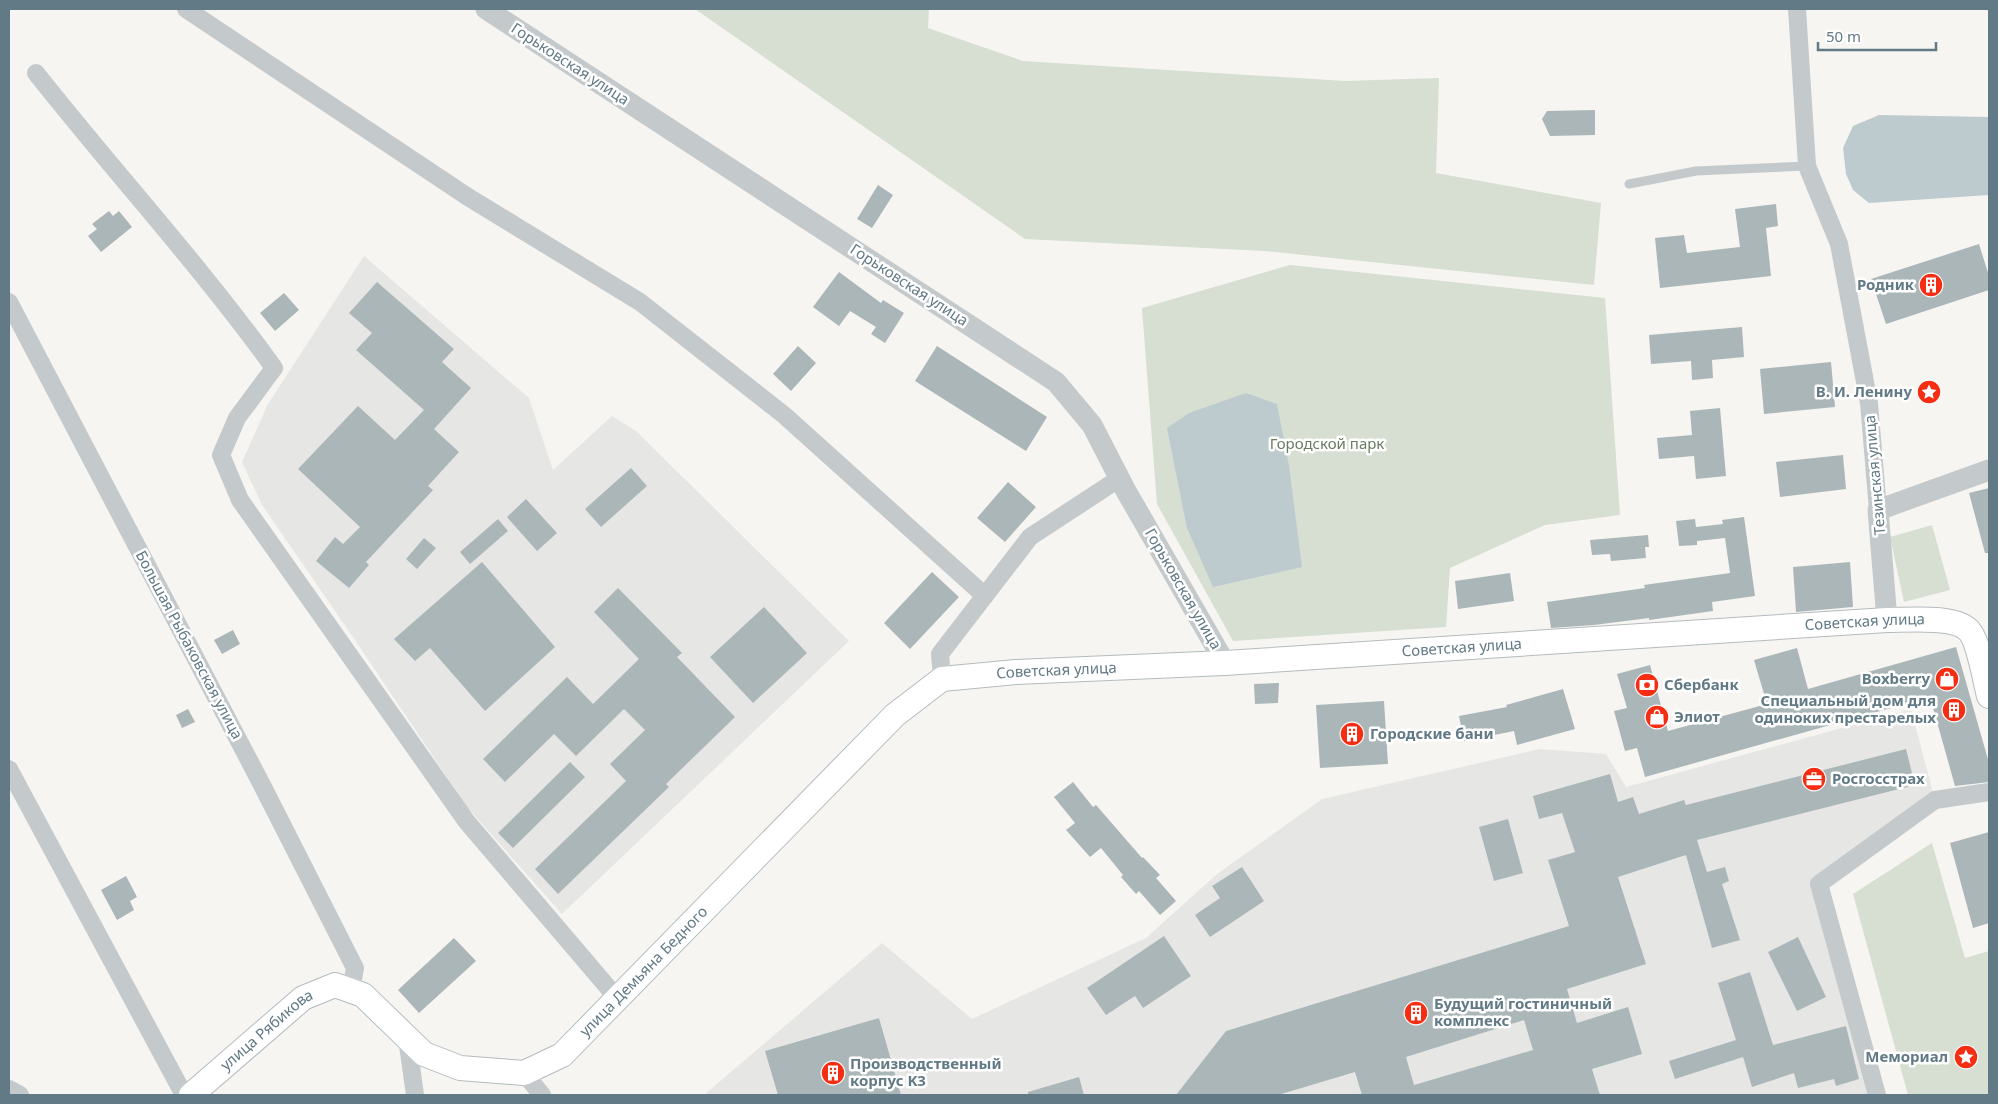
<svg xmlns="http://www.w3.org/2000/svg" width="1998" height="1104" font-family="'Noto Sans',sans-serif">
	<style>
		.built { fill: #e6e7e5 }
		.green { fill: #d7ded2 }
		.water { fill: #bdcbcf }
		.building { fill: #abb6b9; fill-rule: evenodd }
		.lines { fill: none; stroke-linecap: round; stroke-linejoin: round }
		.secondary-casing { stroke: #b4bbbe; stroke-width: 26 }
		.service { stroke: #c4c9cb; stroke-width: 9 }
		.minor { stroke: #c4c9cb; stroke-width: 18 }
		.tertiary { stroke: #c4c9cb; stroke-width: 21 }
		.secondary { stroke: #fff; stroke-width: 24 }
		.labels { text-anchor: middle; stroke-width: 5; stroke-linejoin: round; paint-order: stroke }
		.street-label { font-size: 15px; fill: #617a85; stroke: #fff }
		.poi-label { font-size: 15px; font-weight: bold; fill: #617a85; stroke: #fff; text-anchor: start }
		.park-label { font-size: 15px; fill: #697c61; stroke: #fff }
	</style>
	<rect width="100%" height="100%" fill="#f6f5f1"/>
	<path class="built" d="M364,256L529,398L553,470L612,416L636,431L849,641L562,914L467,807L355,640L262,505L242,462L268,404Z
		M1911,709L1935,800L1819,884L1874,1095H704L882,943L972,1019L1146,938L1217,874L1322,799L1540,749L1606,754L1626,787Z"/>
	<path class="green" d="M695,9H929L928,28L1023,61L1345,81L1439,78L1436,173L1601,203L1594,285L1265,251L1025,239Z
		M1290,265L1605,298L1620,515L1545,525L1450,568L1446,627L1233,641L1157,504L1142,308Z
		M1932,525L1950,590L1904,602L1890,537Z
		M1932,843L1965,958L1989,951V1095H1908L1853,894Z"/>
	<path class="water" d="M1879,115L1989,117V195L1869,203L1853,190L1846,174L1843,148L1853,126Z
		M1246,393L1277,404L1289,466L1302,567L1213,587L1187,528L1167,428L1189,413Z"/>
	<path class="building" d="M1595,110V135L1550,136L1542,119L1547,111Z
		M878,185L893,195L872,228L857,219Z
		M1776,204L1778,226L1766,228L1771,276L1660,288L1655,238L1684,235L1687,253L1740,247L1735,209Z
		M109,211L113,216L119,211L132,227L101,252L88,236L97,229L92,224Z
		M1979,244L1989,276V290L1886,324L1871,279Z
		M839,272L881,303L883,300L904,313L885,343L871,334L876,327L850,311L839,326L813,307Z
		M377,282L454,349L442,362L471,388L434,429L459,452L428,486L433,490L366,562L369,565L349,588L316,561L335,537L343,544L360,527L298,469L358,406L395,440L424,410L356,350L372,333L349,313Z
		M284,293L299,310L275,331L260,313Z
		M1742,327L1744,357L1712,360L1713,378L1692,380L1691,361L1651,364L1649,335Z
		M798,346L816,363L791,391L773,374Z
		M937,346L1047,417L1026,451L915,381Z
		M1831,362L1835,407L1764,414L1760,369Z
		M1720,408L1726,476L1696,479L1694,456L1659,459L1657,438L1692,435L1690,411Z
		M1843,455L1846,489L1780,497L1776,462Z
		M631,468L647,486L601,527L585,509Z
		M1008,482L1036,507L1005,542L977,518Z
		M1989,488V553H1985L1969,493Z
		M526,499L557,533L537,551L507,517Z
		M1744,517L1755,596L1712,602L1713,611L1649,620V618L1594,625L1551,628L1547,602L1645,588L1644,585L1730,573L1725,538L1697,541V545L1679,546L1676,521L1695,519L1696,527L1723,524L1722,520Z
		M498,519L508,531L470,564L460,552Z
		M1648,535L1649,547H1645L1646,558L1611,561L1610,554L1592,555L1590,540Z
		M424,538L436,548L417,569L406,559Z
		M482,562L555,647L485,711L430,648L415,661L394,639Z
		M1850,562L1853,607L1796,612L1793,567Z
		M932,572L959,597L910,649L884,623Z
		M1510,573L1514,601L1458,609L1455,581Z
		M618,588L682,653L677,657L735,717L666,784L669,787L558,894L535,869L626,781L610,764L645,730L624,709L576,756L554,734L505,782L483,759L567,677L593,704L639,659L594,612Z
		M764,607L807,653L753,703L710,657Z
		M233,630L240,644L222,654L214,640Z
		M1956,647L1989,763V782L1955,786L1930,697L1645,777L1637,748L1625,751L1614,711L1627,708L1617,674L1650,665L1668,731L1767,704L1754,660L1797,648L1808,689Z
		M1279,683L1278,703L1255,704L1254,684Z
		M1563,689L1575,729L1517,745L1514,731L1464,741L1459,716L1507,707L1506,705Z
		M1384,701L1388,764L1320,768L1316,705Z
		M188,709L195,722L182,728L176,715Z
		M1906,749L1915,785L1697,840L1707,872L1725,867L1729,881L1722,884L1740,940L1712,948L1686,855L1618,877L1646,964L1567,989L1577,1023L1628,1007L1642,1054L1592,1069L1600,1095H1362L1355,1072L1278,1095H1176L1226,1031L1569,926L1548,860L1575,852L1562,813L1539,819L1533,796L1610,774L1618,802L1633,797L1639,814L1684,800L1686,805ZM1524,1020L1533,1050L1414,1085L1406,1057Z
		M570,762L585,777L513,848L498,833Z
		M1073,782L1093,807L1096,805L1142,858L1143,857L1160,875L1156,878L1176,901L1160,915L1139,891L1136,894L1121,877L1123,875L1101,848L1090,857L1066,830L1075,823L1054,797Z
		M1508,819L1523,873L1494,881L1479,827Z
		M1989,832V923L1973,928L1950,843Z
		M1242,867L1264,901L1210,937L1195,915L1220,898L1212,886Z
		M126,876L137,897L130,901L134,910L117,920L101,890Z
		M1164,936L1191,976L1143,1008L1135,996L1106,1015L1087,988Z
		M1798,937L1826,997L1797,1011L1768,952Z
		M454,938L476,961L419,1013L398,990Z
		M1750,972L1773,1045L1846,1026L1859,1079L1836,1086L1834,1079L1798,1088L1794,1073L1752,1087L1743,1057L1675,1079L1669,1061L1736,1040L1718,983Z
		M879,1018L901,1095H778L765,1051Z
		M1079,1077L1084,1095H1028V1092Z"/>
	<g class="lines">
		<g class="secondary-casing">
			<g id="secondary">
				<path id="s1" d="M191,1095L303,998L335,985L363,995L424,1054L460,1068L524,1073L562,1055L895,715L942,679L1016,672L1225,663L1887,620C1907,620 1958,615 1970,632C1979,643 1985,681 1989,696"/>
			</g>
		</g>
		<path class="service" d="M1629,184L1696,171L1807,166"/>
		<path class="minor" d="M186,9L468,197L640,302L784,415L985,596
			M1797,9L1807,166L1839,244L1869,403L1878,510
			M36,73C114,172 200,265 274,368L237,418L221,455L240,500L467,822L617,998
			M9,302L262,785L355,968L351,991
			M942,679L940,654L1030,537L1120,478
			M9,769L184,1095
			M407,1038L415,1095
			M524,1073L542,1095
			M9,1089L20,1095
			M1877,1095L1819,884L1935,800L1989,792"/>
		<path class="tertiary" d="M486,9L1056,382L1092,425L1126,491L1225,663
			M1887,620L1878,510L1989,470"/>
		<use href="#secondary" class="secondary"/>
	</g>
	<defs>
		<g id="building-disc" transform="scale(1.25)"><circle r="9.5" fill="#f42d13" stroke="#fff"/><path d="M-4-6H4V6H1V3H-1V6H-4ZM-2.5-4.3h1.7v1.8h-1.7ZM.8-4.3h1.7v1.8H.8ZM-2.5-1h1.7V.8h-1.7ZM.8-1h1.7V.8H.8Z" fill="#fff"/></g>
		<g id="sight-disc" transform="scale(1.25)"><circle r="9.5" fill="#f42d13" stroke="#fff"/><path d="M0-6L1.8-2.2L6-1.7L2.9 1.2L3.7 5.4L0 3.3L-3.7 5.4L-2.9 1.2L-6-1.7L-1.8-2.2Z" fill="#fff"/></g>
		<g id="shop-disc" transform="scale(1.25)"><circle r="9.5" fill="#f42d13" stroke="#fff"/><path d="M-5-2.5h2.3a2.7 3.5 0 0 1 5.4 0H5L5.5 6h-11ZM-1.5-2.5h3a1.5 2.3 0 0 0-3 0Z" fill="#fff"/></g>
		<g id="bank-disc" transform="scale(1.25)"><circle r="9.5" fill="#f42d13" stroke="#fff"/><path d="M-6-4H6V4H-6ZM0-2.3a2.3 2.3 0 1 0 0 4.6a2.3 2.3 0 1 0 0-4.6Z" fill="#fff"/></g>
		<g id="office-disc" transform="scale(1.25)"><circle r="9.5" fill="#f42d13" stroke="#fff"/><path d="M-6-3h4V-5.5h4V-3h4V5H-6ZM-1-4.5V-3h2v-1.5ZM-6 0V1H6V0Z" fill="#fff"/></g>
	</defs>
	<g fill-rule="evenodd">
		<use href="#building-disc" x="1931" y="285"/>
		<use href="#sight-disc" x="1929" y="392"/>
		<use href="#shop-disc" x="1947" y="679"/>
		<use href="#bank-disc" x="1647" y="685"/>
		<use href="#building-disc" x="1954" y="710"/>
		<use href="#shop-disc" x="1657" y="717"/>
		<use href="#building-disc" x="1352" y="734"/>
		<use href="#office-disc" x="1814" y="779"/>
		<use href="#building-disc" x="1416" y="1013"/>
		<use href="#sight-disc" x="1966" y="1057"/>
		<use href="#building-disc" x="833" y="1073"/>
	</g>
	<g class="labels">
		<g class="street-label">
			<text transform="translate(570 64) rotate(33)" y="5">Горьковская улица</text>
			<text transform="translate(909 285) rotate(33)" y="5">Горьковская улица</text>
			<text transform="translate(1875 475) rotate(-95)" y="5">Тезинская улица</text>
			<text transform="translate(1183 589) rotate(60)" y="5">Горьковская улица</text>
			<text dy="5" stroke="none"><textPath href="#s1" startOffset="1902">Советская улица</textPath></text>
			<text transform="translate(189 645) rotate(62)" y="5">Большая Рыбаковская улица</text>
			<text dy="5" stroke="none"><textPath href="#s1" startOffset="1498">Советская улица</textPath></text>
			<text dy="5" stroke="none"><textPath href="#s1" startOffset="1092">Советская улица</textPath></text>
			<text dy="5" stroke="none"><textPath href="#s1" startOffset="559">улица Демьяна Бедного</textPath></text>
			<text dy="5" stroke="none"><textPath href="#s1" startOffset="100">улица Рябикова</textPath></text>
		</g>
		<g class="poi-label">
			<text x="1914" y="290" text-anchor="end">Родник</text>
			<text x="1912" y="397" text-anchor="end">В. И. Ленину</text>
			<text x="1930" y="684" text-anchor="end">Boxberry</text>
			<text x="1664" y="690">Сбербанк</text>
			<text x="1936" y="706" text-anchor="end">Специальный дом для<tspan x="1936" dy="17">одиноких престарелых</tspan></text>
			<text x="1674" y="722">Элиот</text>
			<text x="1370" y="739">Городские бани</text>
			<text x="1832" y="784">Росгосстрах</text>
			<text x="1434" y="1009">Будущий гостиничный<tspan x="1434" dy="17">комплекс</tspan></text>
			<text x="1948" y="1062" text-anchor="end">Мемориал</text>
			<text x="850" y="1069">Производственный<tspan x="850" dy="17">корпус K3</tspan></text>
		</g>
		<g class="park-label">
			<text x="1327" y="449">Городской парк</text>
		</g>
	</g>
	<rect width="1998" height="1104" fill="none" stroke="#617a85" stroke-width="20"/>
	<path d="M1818 42v8h118v-8" fill="none" stroke="#617a85" stroke-width="2.5"/>
	<text x="1826" y="42" font-size="15" fill="#617a85" stroke="#ffffff" stroke-width="4" paint-order="stroke">50 m</text>
</svg>
